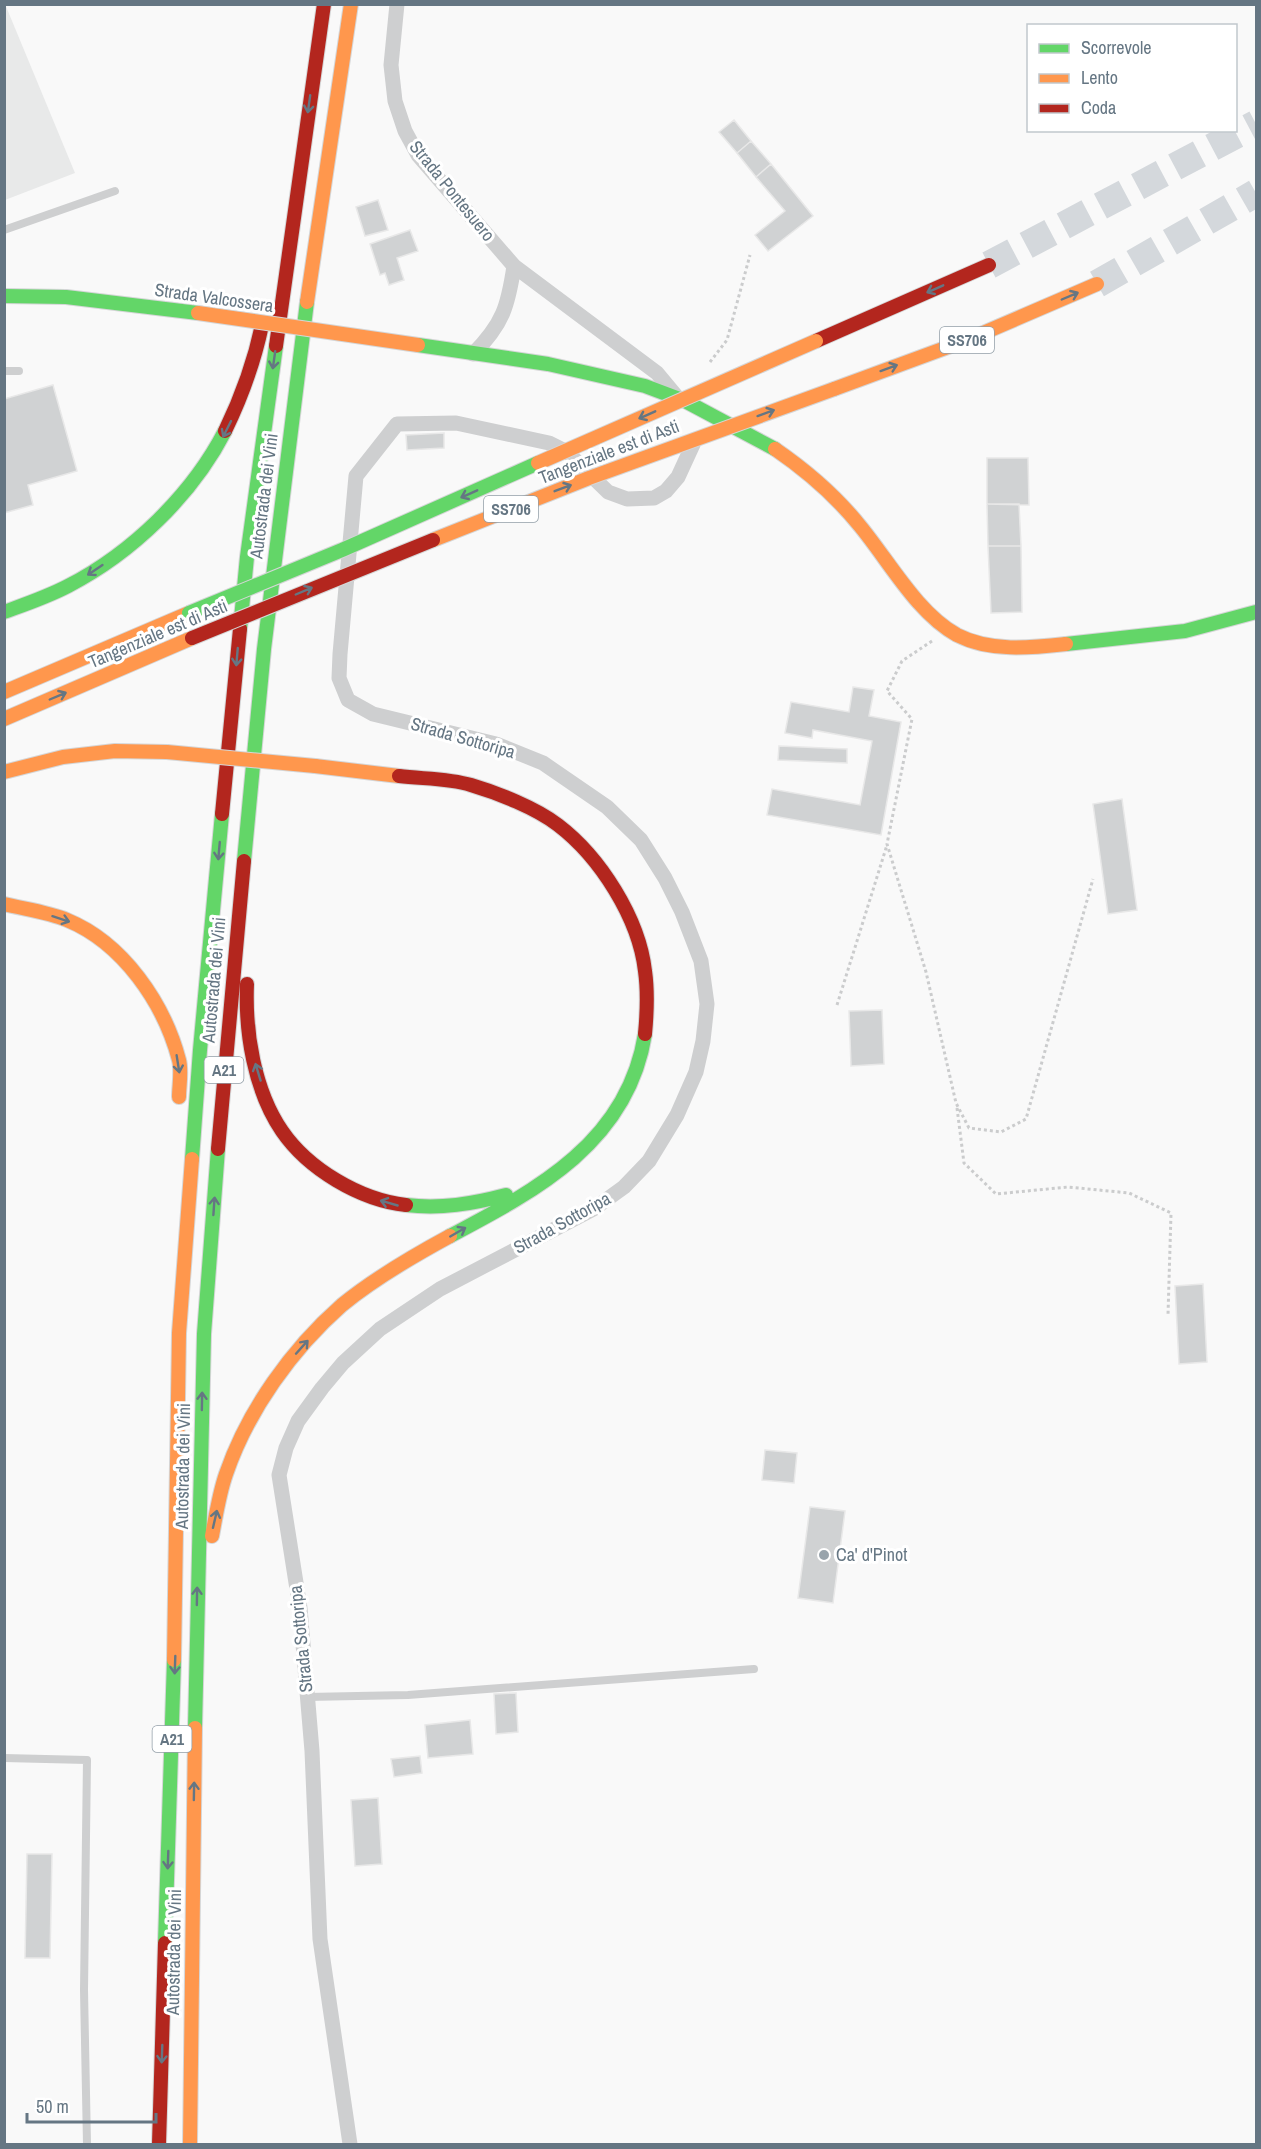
<svg xmlns="http://www.w3.org/2000/svg" width="1261" height="2149" font-family="'Archivo Narrow',sans-serif">
	<style>
		.built { fill: #e8e9e9 }
		.building { fill: #d0d2d3; stroke: #e8e8e8; stroke-width: 1.5 }
		.lines { fill: none; stroke-linecap: round; stroke-linejoin: round }
		.highway-tunnel { stroke: #d4d8dc; stroke-width: 28; stroke-dasharray: 28 14; stroke-linecap: butt }
		.fast-casing { stroke: #d5d6d7; stroke-width: 16 }
		.slow-casing { stroke: #d5d6d7; stroke-width: 16 }
		.jam-casing { stroke: #d5d6d7; stroke-width: 16 }
		.path { stroke: #cbcccd; stroke-width: 3; stroke-dasharray: 3 3; stroke-linecap: butt }
		.lane { stroke: #cecfd0; stroke-width: 8 }
		.street { stroke: #cecfd0; stroke-width: 15 }
		.fast { stroke: #63d668; stroke-width: 14 }
		.slow { stroke: #ff974d; stroke-width: 14 }
		.jam { stroke: #b3261e; stroke-width: 14 }
		.fast-bridge-casing { stroke: #d5d6d7; stroke-width: 16; stroke-linecap: butt }
		.slow-bridge-casing { stroke: #d5d6d7; stroke-width: 16; stroke-linecap: butt }
		.jam-bridge-casing { stroke: #d5d6d7; stroke-width: 16; stroke-linecap: butt }
		.fast-bridge { stroke: #63d668; stroke-width: 14 }
		.slow-bridge { stroke: #ff974d; stroke-width: 14 }
		.jam-bridge { stroke: #b3261e; stroke-width: 14 }
		.oneway { stroke: #657683 }
		.poi-dot { fill: #99a4ac; stroke: #fff; stroke-width: 2 }
		.labels { text-anchor: middle; stroke-width: 6; stroke-linejoin: round; paint-order: stroke }
		.shield { fill: #fff; stroke: #939fa8; stroke-width: 1.5 }
		.shield-label { font-size: 16px; font-weight: bold; fill: #657683 }
		.street-label { font-size: 18px; fill: #657683; stroke: #fff }
		.poi-label { font-size: 18px; fill: #657683; stroke: #fff; text-anchor: start }
	</style>
	<rect width="100%" height="100%" fill="#f9f9f9"/>
	<path class="built" d="M5,4L75,173L5,200L4,5Z"/>
	<path class="building" d="M734,120L751,141L737,153L719,132Z
		M751,141L771,164L756,177L737,153Z
		M771,164L813,216L768,251L755,235L785,211L756,177Z
		M378,200L388,230L365,236L356,207Z
		M410,230L418,251L397,258L404,280L389,285L385,273L380,275L370,244Z
		M53,385L77,471L28,485L33,505L4,513V399Z
		M444,433V448L407,450L406,435Z
		M987,458H1028L1029,505L987,504Z
		M987,504H1019L1021,546H988Z
		M988,546H1021L1022,612L991,613Z
		M853,687L874,690L869,716L901,722L881,835L767,815L772,789L860,805L872,741L813,730L812,738L785,733L791,702L849,712Z
		M779,746L847,749V763L778,760Z
		M1122,799L1137,910L1108,914L1093,804Z
		M882,1010L884,1064L851,1066L849,1011Z
		M1203,1284L1207,1362L1179,1364L1175,1286Z
		M765,1450L797,1453L794,1483L762,1480Z
		M810,1507L845,1511L833,1603L798,1598Z
		M516,1693L518,1732L496,1734L494,1694Z
		M470,1720L473,1754L428,1758L425,1725Z
		M420,1756L422,1773L394,1777L391,1759Z
		M378,1798L382,1864L355,1866L351,1800Z
		M27,1854H52L50,1958H25Z"/>
	<g class="lines">
		<path class="highway-tunnel" d="M989,265L1256,124
			M1097,284L1256,193"/>
		<g class="fast-casing">
			<path id="fast" d="M4,296L66,297L198,313
				M418,345L548,364L645,386L685,401L775,449
				M4,612C26,604 47,597 68,586C132,553 192,495 225,431
				M240,629L247,557L276,346
				M1066,644L1185,631L1256,612
				M244,861L264,649L307,302
				M192,1159L200,1050L222,814
				M406,1205C441,1209 472,1204 506,1195
				M450,1236C537,1190 628,1142 645,1034
				M195,1728L204,1334L218,1149
				M165,1943L174,1660"/>
		</g>
		<g class="slow-casing">
			<path id="slow" d="M307,302L351,4
				M834,389L967,340L1097,284
				M775,449C807,471 836,496 860,526C889,561 917,613 957,635C990,652 1030,648 1066,644
				M4,692L189,613
				M4,719L192,638
				M315,766L399,776
				M4,772L63,757L115,751L167,752
				M4,904C24,909 48,912 67,920C123,943 164,1003 179,1060C182,1071 179,1086 179,1097
				M212,1536C216,1515 219,1494 226,1474C248,1410 292,1349 342,1305C375,1278 413,1256 450,1236
				M174,1660L179,1333L192,1159
				M190,2144L195,1728"/>
		</g>
		<g class="jam-casing">
			<path id="jam" d="M816,341L989,265
				M276,346L324,4
				M225,431C242,396 254,363 262,325
				M399,776C423,779 448,778 471,785C498,793 536,808 558,825C600,857 639,918 645,971C648,992 647,1013 645,1034
				M222,814L240,629
				M247,984C245,1032 254,1090 282,1131C308,1169 360,1200 406,1205
				M218,1149L244,861
				M159,2144L165,1943"/>
		</g>
		<path class="path" d="M710,362L727,340L750,255
			M932,641L902,661L887,691L912,719L887,844L926,972L956,1103L969,1128L1001,1132L1026,1119L1093,879
			M837,1005L887,845
			M957,1108L964,1163L996,1194L1068,1187L1129,1193L1171,1213L1168,1315"/>
		<path class="lane" d="M4,230L115,191
			M4,371H19
			M307,1697L408,1695L754,1669
			M4,1758L87,1760L84,1990L87,2144"/>
		<path class="street" d="M397,4L391,65L395,101L405,131L418,155L514,266L657,373L677,397
			M473,354C503,324 508,306 514,266
			M350,2144L320,1939L312,1751L300,1608L279,1475L286,1448L298,1421L322,1388L343,1363L380,1329L440,1289L595,1208L624,1187L649,1161L677,1115L696,1072L703,1041L707,1004L701,961L682,912L665,878L641,840L607,807L543,763L496,744L373,714L348,700L339,678L340,654L356,476L397,424L456,423L549,443L567,452L608,492L627,499L654,498L666,491L678,477L695,440"/>
		<use href="#fast" class="fast"/>
		<use href="#slow" class="slow"/>
		<use href="#jam" class="jam"/>
		<g class="fast-bridge-casing">
			<path id="fast-bridge" d="M189,613L342,550L538,463"/>
		</g>
		<g class="slow-bridge-casing">
			<path id="slow-bridge" d="M198,313L418,345
				M538,463L816,341
				M433,540L589,478L834,389
				M167,752L315,766"/>
		</g>
		<g class="jam-bridge-casing">
			<path id="jam-bridge" d="M192,638L433,540"/>
		</g>
		<use href="#fast-bridge" class="fast-bridge"/>
		<use href="#slow-bridge" class="slow-bridge"/>
		<use href="#jam-bridge" class="jam-bridge"/>
	</g>
	<defs><path id="oneway-shaft" d="M-6 0H5M1.5-3L5.5 0L1.5 3" fill="none" stroke-width="1.6" stroke-linecap="round" stroke-linejoin="round" transform="scale(1.5)"/></defs>
	<g class="oneway">
		<use href="#oneway-shaft" transform="translate(309 104) rotate(98)"/>
		<use href="#oneway-shaft" transform="translate(935 289) rotate(156)"/>
		<use href="#oneway-shaft" transform="translate(1070 296) rotate(-23)"/>
		<use href="#oneway-shaft" transform="translate(274 360) rotate(98)"/>
		<use href="#oneway-shaft" transform="translate(889 368) rotate(-20)"/>
		<use href="#oneway-shaft" transform="translate(766 413) rotate(-20)"/>
		<use href="#oneway-shaft" transform="translate(647 415) rotate(156)"/>
		<use href="#oneway-shaft" transform="translate(227 429) rotate(117)"/>
		<use href="#oneway-shaft" transform="translate(563 488) rotate(-21)"/>
		<use href="#oneway-shaft" transform="translate(469 494) rotate(156)"/>
		<use href="#oneway-shaft" transform="translate(95 570) rotate(146)"/>
		<use href="#oneway-shaft" transform="translate(304 591) rotate(-23)"/>
		<use href="#oneway-shaft" transform="translate(237 657) rotate(95)"/>
		<use href="#oneway-shaft" transform="translate(58 696) rotate(-23)"/>
		<use href="#oneway-shaft" transform="translate(219 851) rotate(95)"/>
		<use href="#oneway-shaft" transform="translate(61 919) rotate(18)"/>
		<use href="#oneway-shaft" transform="translate(178 1064) rotate(81)"/>
		<use href="#oneway-shaft" transform="translate(258 1072) rotate(-107)"/>
		<use href="#oneway-shaft" transform="translate(389 1203) rotate(-164)"/>
		<use href="#oneway-shaft" transform="translate(214 1206) rotate(-86)"/>
		<use href="#oneway-shaft" transform="translate(458 1232) rotate(-30)"/>
		<use href="#oneway-shaft" transform="translate(302 1347) rotate(-48)"/>
		<use href="#oneway-shaft" transform="translate(202 1401) rotate(-89)"/>
		<use href="#oneway-shaft" transform="translate(215 1519) rotate(-77)"/>
		<use href="#oneway-shaft" transform="translate(197 1596) rotate(-89)"/>
		<use href="#oneway-shaft" transform="translate(175 1665) rotate(92)"/>
		<use href="#oneway-shaft" transform="translate(194 1791) rotate(-89)"/>
		<use href="#oneway-shaft" transform="translate(168 1860) rotate(92)"/>
		<use href="#oneway-shaft" transform="translate(162 2054) rotate(92)"/>
	</g>
	<circle class="poi-dot" cx="824" cy="1555" r="6"/>
	<g class="labels">
		<g class="shield">
			<rect x="940" y="327" width="54" height="26" rx="4.5"/>
			<rect x="484" y="496" width="54" height="26" rx="4.5"/>
			<rect x="204.5" y="1057" width="39" height="26" rx="4.5"/>
			<rect x="152.5" y="1726" width="39" height="26" rx="4.5"/>
		</g>
		<g class="shield-label">
			<text x="967" y="346">SS706</text>
			<text x="511" y="515">SS706</text>
			<text x="224" y="1076">A21</text>
			<text x="172" y="1745">A21</text>
		</g>
		<g class="street-label">
			<text transform="translate(452 191) rotate(51)" y="6">Strada Pontesuero</text>
			<text transform="translate(214 298) rotate(8)" y="6">Strada Valcossera</text>
			<text transform="translate(609 452) rotate(-21)" y="6">Tangenziale est di Asti</text>
			<text transform="translate(264 496) rotate(-83)" y="6">Autostrada dei Vini</text>
			<text transform="translate(158 634) rotate(-23)" y="6">Tangenziale est di Asti</text>
			<text transform="translate(463 738) rotate(16)" y="6">Strada Sottoripa</text>
			<text transform="translate(214 980) rotate(-85)" y="6">Autostrada dei Vini</text>
			<text transform="translate(562 1223) rotate(-29)" y="6">Strada Sottoripa</text>
			<text transform="translate(183 1466) rotate(-89)" y="6">Autostrada dei Vini</text>
			<text transform="translate(301 1639) rotate(-96)" y="6">Strada Sottoripa</text>
			<text transform="translate(174 1952) rotate(-89)" y="6">Autostrada dei Vini</text>
		</g>
		<g class="poi-label">
			<text x="836" y="1561">Ca' d'Pinot</text>
		</g>
	</g>
	<rect width="1261" height="2149" fill="none" stroke="#657683" stroke-width="12"/>
	<rect x="1027" y="24" width="210" height="108" fill="#ffffff" stroke="#c1c8cd" stroke-width="1.5"/>
	<rect x="1039" y="44" width="30" height="9" fill="#63d668" stroke="#c1c8cd" stroke-width="1.5"/>
	<text x="1081" y="54" font-size="18" fill="#657683">Scorrevole</text>
	<rect x="1039" y="74" width="30" height="9" fill="#ff974d" stroke="#c1c8cd" stroke-width="1.5"/>
	<text x="1081" y="84" font-size="18" fill="#657683">Lento</text>
	<rect x="1039" y="104" width="30" height="9" fill="#b3261e" stroke="#c1c8cd" stroke-width="1.5"/>
	<text x="1081" y="114" font-size="18" fill="#657683">Coda</text>
	<path d="M27 2113v9h129v-9" fill="none" stroke="#657683" stroke-width="3"/>
	<text x="36" y="2113" font-size="18" fill="#657683" stroke="#ffffff" stroke-width="4.5" paint-order="stroke">50 m</text>
</svg>
